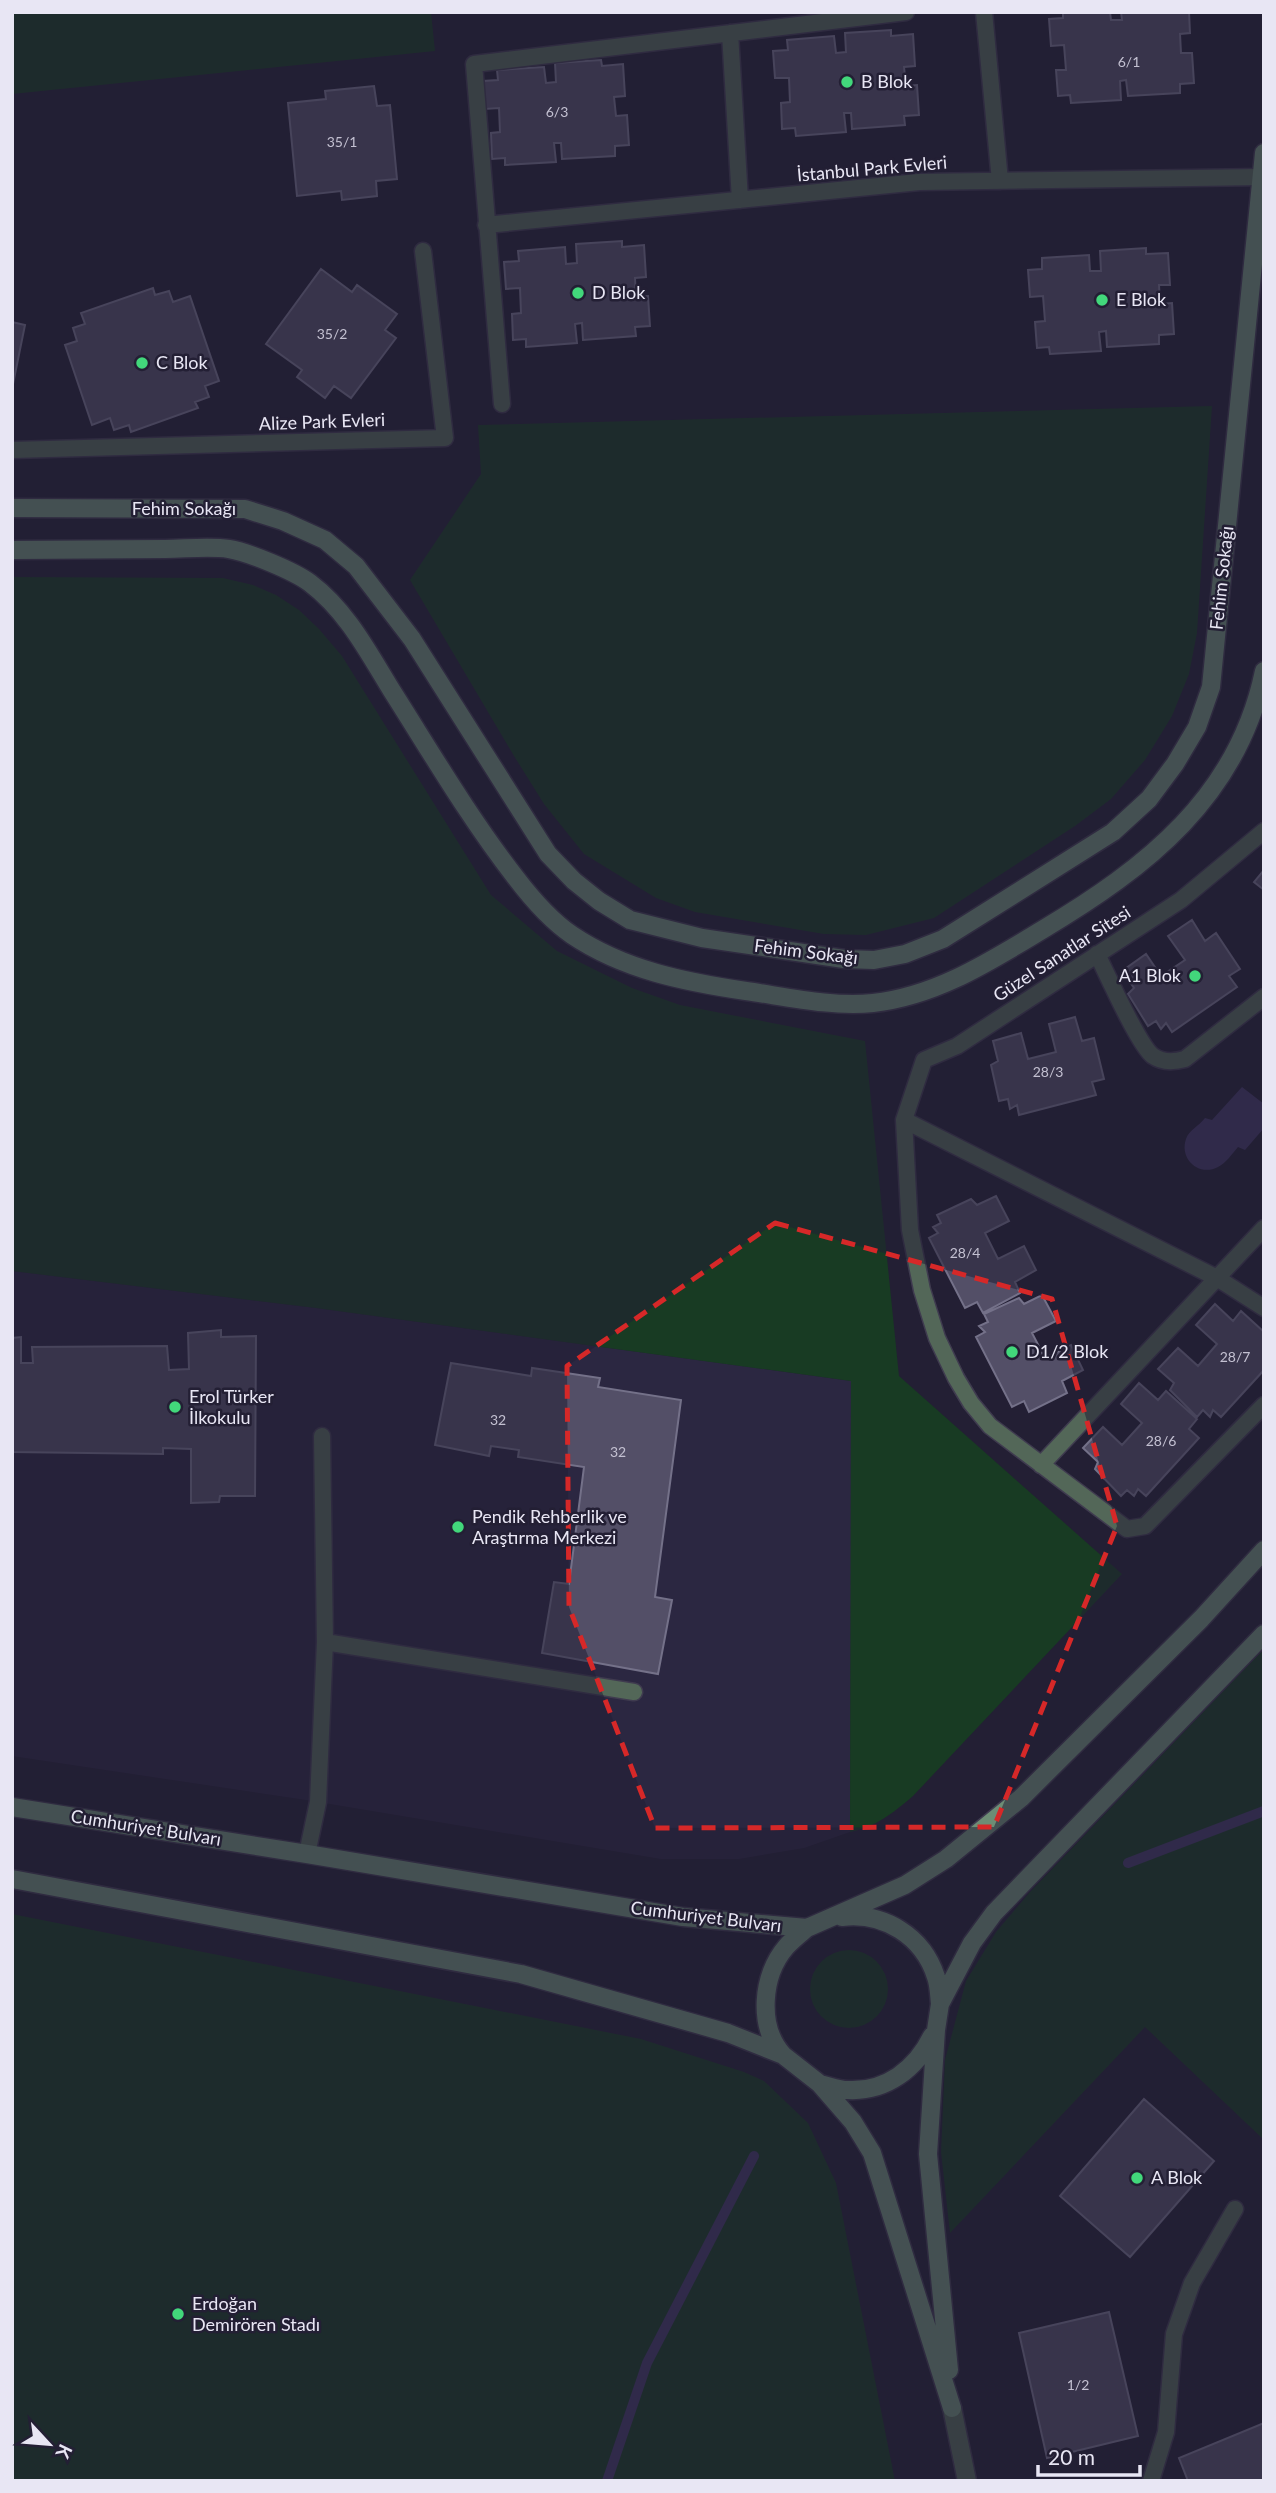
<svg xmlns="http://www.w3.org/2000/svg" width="1276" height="2493" font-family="Lato,sans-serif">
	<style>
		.built { fill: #2b2741 }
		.green { fill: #183b23 }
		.water { fill: #413865 }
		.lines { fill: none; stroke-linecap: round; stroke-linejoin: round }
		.stream { stroke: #413865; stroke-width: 10 }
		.building { fill: #534f67; stroke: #747189; stroke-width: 2 }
		.lane-casing { stroke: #3f3b4f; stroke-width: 19 }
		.street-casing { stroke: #3f3b4f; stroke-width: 21 }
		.secondary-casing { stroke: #3f3b4f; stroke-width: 21 }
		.lane { stroke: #536758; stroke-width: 16 }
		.street { stroke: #536758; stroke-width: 18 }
		.secondary { stroke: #6d8d75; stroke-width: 18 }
		.marked { fill: none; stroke: #d62828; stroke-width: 5; stroke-dasharray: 14 9; stroke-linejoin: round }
		.poi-dot { fill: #42d77b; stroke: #231f34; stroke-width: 2.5 }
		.labels { text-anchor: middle; stroke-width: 5; stroke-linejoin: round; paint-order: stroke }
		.number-label { font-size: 14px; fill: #c3c0d1 }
		.poi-label { font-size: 18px; fill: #e8e6f4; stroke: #231f34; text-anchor: start }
		.street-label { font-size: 18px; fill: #e8e6f4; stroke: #231f34 }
	</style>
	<rect width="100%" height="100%" fill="#231f34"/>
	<path class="built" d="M12,1271L316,1308L852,1381L850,1832L804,1848L739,1859H661L306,1800L12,1756Z"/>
	<path class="green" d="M12,12H431L435,51L12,94Z
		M1212,406L1197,633L1189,674L1172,716L1145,760L1111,799L1075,826L934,918L866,935L824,934L695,912L656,898L584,854L544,804L514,756L410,580L481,474L478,425Z
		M12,577L223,578L253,585L276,595L299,610L319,629L342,656L491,895L557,951L632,988L680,1005L865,1041L899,1376L1122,1574L913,1796C893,1813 876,1827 850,1832L851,1381L316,1308L12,1271Z
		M1264,1649V2140L1145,2027L950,2233L941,2152L945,2060L966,1981L996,1932L1030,1892Z
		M12,1914L641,2039L744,2072L764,2081L808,2123L836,2183L895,2481H12Z
		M810 1989a39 39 0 1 1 78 0a39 39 0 1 1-78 0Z"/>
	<path class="water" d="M1242,1087L1264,1104V1128L1245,1150L1238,1147C1232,1154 1226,1163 1218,1167C1199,1177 1179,1159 1186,1139C1189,1130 1199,1126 1205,1118L1212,1120Z"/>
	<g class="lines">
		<path class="stream" d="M1128,1863L1264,1811
			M607,2481L647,2363L754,2156"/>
	</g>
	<path class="building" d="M1063,12H1110L1111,20H1122L1121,12H1189L1190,33L1180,34L1181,53H1192L1194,83L1180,84V93L1128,96L1126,80L1120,81L1121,100L1071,103L1070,95L1058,96L1056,70H1066L1064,45L1051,46L1049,19L1063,18Z
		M891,30V36L913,34L915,66L904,67L906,86L917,85L919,115L904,116L905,125L852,129L851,113H844L846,132L796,136L795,128L782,129L781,103L790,102L789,78H775L773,51L788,50L787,40L834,36L836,53L846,52L845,33Z
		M601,60L602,66L623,64L625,96L614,97L616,116L627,115L629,145L615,146V156L562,159L561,143H554L556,162L505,165V158L492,159L491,133L500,132L499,108L485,109L483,81L498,80L497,70L544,67L546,83L556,82L555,63Z
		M374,86L377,106L390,105L397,179L376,181L377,196L342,200L341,191L297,196L288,103L326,99L325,91Z
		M622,241V247L644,245L646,277L635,278L636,297L648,296L650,326L635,327L636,336L583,340L582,323L575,324L577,343L526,347V339L513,340L512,314L521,313L520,288L506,289L504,262L519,261L518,251L565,247L566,264L577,263L576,244Z
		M1146,248V254L1168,253L1170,285H1159L1160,304L1172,303L1174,334L1159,335V344L1107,347L1106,331L1099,332L1101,351L1050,354L1049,347L1037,348L1035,322L1045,321L1043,296L1030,297L1028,270L1042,269V258L1089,255L1090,271H1101L1100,251Z
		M321,269L352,292L357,285L397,314L385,330L396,338L351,398L334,386L325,398L297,377L302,370L266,344Z
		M153,288L155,295L169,291L173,302L190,296L219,381L205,386L209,397L195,402L198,408L131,432L129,425L114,430L110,418L92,425L65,345L77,341L73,328L85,324L81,313Z
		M12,322L25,325L12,389Z
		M1264,870V890L1254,882Z
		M1192,920L1205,941L1216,933L1240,969L1229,976L1237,987L1172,1032L1166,1023L1161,1029L1156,1021L1148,1026L1128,994L1134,988L1122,971L1146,954L1161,976L1185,960L1168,936Z
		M1075,1017L1082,1041L1094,1038L1104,1079L1092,1082L1096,1095L1019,1115L1017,1105L1010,1109L1008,1099L999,1101L991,1065L998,1061L993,1041L1021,1033L1028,1059L1056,1052L1049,1024Z
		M996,1196L1009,1221L985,1233L998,1259L1024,1246L1036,1270L1015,1282L1020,1293L983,1313L977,1302L965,1308L929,1238L938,1233L933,1227L941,1223L937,1215L971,1199L977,1205Z
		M1042,1295L1056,1321L1032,1333L1045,1358L1071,1345L1083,1370L1062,1381L1067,1393L1029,1412L1024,1401L1012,1407L976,1337L985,1332L979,1326L988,1322L984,1314L1019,1298L1024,1304Z
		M1215,1304L1233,1321L1241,1311L1264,1332V1370L1221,1417L1213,1410L1210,1417L1203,1410L1197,1417L1170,1390L1174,1383L1158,1369L1178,1348L1198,1366L1217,1344L1196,1325Z
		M221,1330V1337L256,1336L255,1496H220L219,1502L191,1503V1449L163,1448V1454L12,1452V1338L21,1337V1363H33L32,1347L167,1346L169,1370L189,1369L188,1333Z
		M451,1363L531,1376L532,1368L600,1378L598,1387L681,1400L655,1597L672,1600L658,1674L542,1653L554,1582L569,1584L584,1467L518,1457L519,1450L491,1446L489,1456L435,1445Z
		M1139,1383L1158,1400L1166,1391L1197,1419L1189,1429L1199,1438L1146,1496L1138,1489L1134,1496L1127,1490L1121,1496L1095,1469L1098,1462L1083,1448L1103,1427L1122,1445L1142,1423L1121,1404Z
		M1144,2099L1214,2161L1130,2257L1060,2196Z
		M1109,2312L1138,2436L1047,2458L1019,2333Z
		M1264,2423V2481H1188L1179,2458Z"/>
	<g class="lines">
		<g class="lane-casing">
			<path id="lane" d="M984,12L1000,181
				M730,33L740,200
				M486,225L919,182L1262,177
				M502,404L474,64L906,12
				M12,450L445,438L423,251
				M1264,831L1181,900L957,1046L924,1060L904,1120L1217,1278L1264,1308
				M1097,954C1107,974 1139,1046 1153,1056C1163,1063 1174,1062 1185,1059L1264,997
				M904,1120L910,1230L922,1290L937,1338L956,1378L971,1403L990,1426L1127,1529L1145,1526L1264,1405
				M322,1436L325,1642
				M1041,1465L1264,1228
				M307,1854L318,1802L325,1642L634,1692
				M1151,2481L1166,2432L1174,2334L1192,2283L1235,2209"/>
		</g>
		<g class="street-casing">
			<path id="street" d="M952,2408L967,2481"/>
		</g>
		<g class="secondary-casing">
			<path id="secondary" d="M12,508L245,509L283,521L325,540L356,566L412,639L548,854L574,881L599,901L630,920L702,938L844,959L874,960L905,954L943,939L1113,832L1149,799L1175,764L1197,727L1211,687L1264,153
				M12,550C63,550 114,549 165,549C185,549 209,546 229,549C248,552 294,571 310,583C347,611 368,652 392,691C432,754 470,819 516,878C532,899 550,920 572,935C624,970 685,982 746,991C788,997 831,1007 873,1003C936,996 989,962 1042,930C1146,868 1238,797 1264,671
				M12,1807L307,1854L683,1917L807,1928L905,1885L946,1859L1021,1798L1201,1619L1264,1550
				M12,1879L521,1974L728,2033L783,2055L820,2084L853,2122L872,2153L952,2408
				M842,1917C884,1912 923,1936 936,1977C939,1985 939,1995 940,2004
				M783,2055C757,2026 762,1975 786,1947C792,1940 800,1934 807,1928
				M820,2084C829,2086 839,2090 848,2090C886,2092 916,2069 932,2036
				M949,2370L928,2154L936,2030L940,2004L972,1943L994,1913L1264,1634"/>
		</g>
		<use href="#lane" class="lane"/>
		<use href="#street" class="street"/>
		<use href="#secondary" class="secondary"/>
	</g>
	<path d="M0 0H1276V2493H0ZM775,1223L1052,1299L1117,1526L994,1827L655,1828L569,1607L567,1366Z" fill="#231f34" fill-opacity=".55" fill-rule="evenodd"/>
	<path class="marked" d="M775,1223L1052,1299L1117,1526L994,1827L655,1828L569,1607L567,1366Z"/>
	<g class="poi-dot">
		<circle cx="847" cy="82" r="7"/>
		<circle cx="578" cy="293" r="7"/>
		<circle cx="1102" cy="300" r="7"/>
		<circle cx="142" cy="363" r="7"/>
		<circle cx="1195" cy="976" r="7"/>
		<circle cx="1012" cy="1352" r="7"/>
		<circle cx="175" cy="1407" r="7"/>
		<circle cx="458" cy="1527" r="7"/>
		<circle cx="1137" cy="2178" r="7"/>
		<circle cx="178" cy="2314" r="7"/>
	</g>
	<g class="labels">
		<g class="number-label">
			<text x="1129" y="67">6/1</text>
			<text x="557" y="117">6/3</text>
			<text x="342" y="147">35/1</text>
			<text x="332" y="339">35/2</text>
			<text x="1048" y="1077">28/3</text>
			<text x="965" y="1258">28/4</text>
			<text x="1235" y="1362">28/7</text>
			<text x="498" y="1425">32</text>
			<text x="1161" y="1446">28/6</text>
			<text x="618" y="1457">32</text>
			<text x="1078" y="2390">1/2</text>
		</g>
		<g class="poi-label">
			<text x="861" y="88">B Blok</text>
			<text x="592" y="299">D Blok</text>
			<text x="1116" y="306">E Blok</text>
			<text x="156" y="369">C Blok</text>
			<text x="1181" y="982" text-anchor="end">A1 Blok</text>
			<text x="1026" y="1358">D1/2 Blok</text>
			<text x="189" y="1403">Erol Türker<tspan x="189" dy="21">İlkokulu</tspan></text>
			<text x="472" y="1523">Pendik Rehberlik ve<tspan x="472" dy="21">Araştırma Merkezi</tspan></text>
			<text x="1151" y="2184">A Blok</text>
			<text x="192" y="2310">Erdoğan<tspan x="192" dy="21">Demirören Stadı</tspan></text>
		</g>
		<g class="street-label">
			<text transform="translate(872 169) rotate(-5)" y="6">İstanbul Park Evleri</text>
			<text transform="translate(322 422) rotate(-2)" y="6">Alize Park Evleri</text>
			<text x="184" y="515">Fehim Sokağı</text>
			<text transform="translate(1222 578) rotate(-84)" y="6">Fehim Sokağı</text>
			<text transform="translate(806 952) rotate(7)" y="6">Fehim Sokağı</text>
			<text transform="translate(1062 954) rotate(-33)" y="6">Güzel Sanatlar Sitesi</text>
			<text transform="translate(146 1828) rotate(9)" y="6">Cumhuriyet Bulvarı</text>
			<text transform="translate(706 1917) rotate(7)" y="6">Cumhuriyet Bulvarı</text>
		</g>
	</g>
	<rect width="1276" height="2493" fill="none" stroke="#e8e6f4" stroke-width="28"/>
	<g transform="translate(49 2444) rotate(116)" stroke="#231f34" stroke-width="5" paint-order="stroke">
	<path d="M0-5L12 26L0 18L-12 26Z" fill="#e8e6f4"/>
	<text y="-10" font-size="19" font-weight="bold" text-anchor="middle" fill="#e8e6f4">K</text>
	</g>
	<path d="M1038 2465v10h102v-10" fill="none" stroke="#e8e6f4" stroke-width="3.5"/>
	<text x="1048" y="2465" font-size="21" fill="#e8e6f4" stroke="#231f34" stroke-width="5" paint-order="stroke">20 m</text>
</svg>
